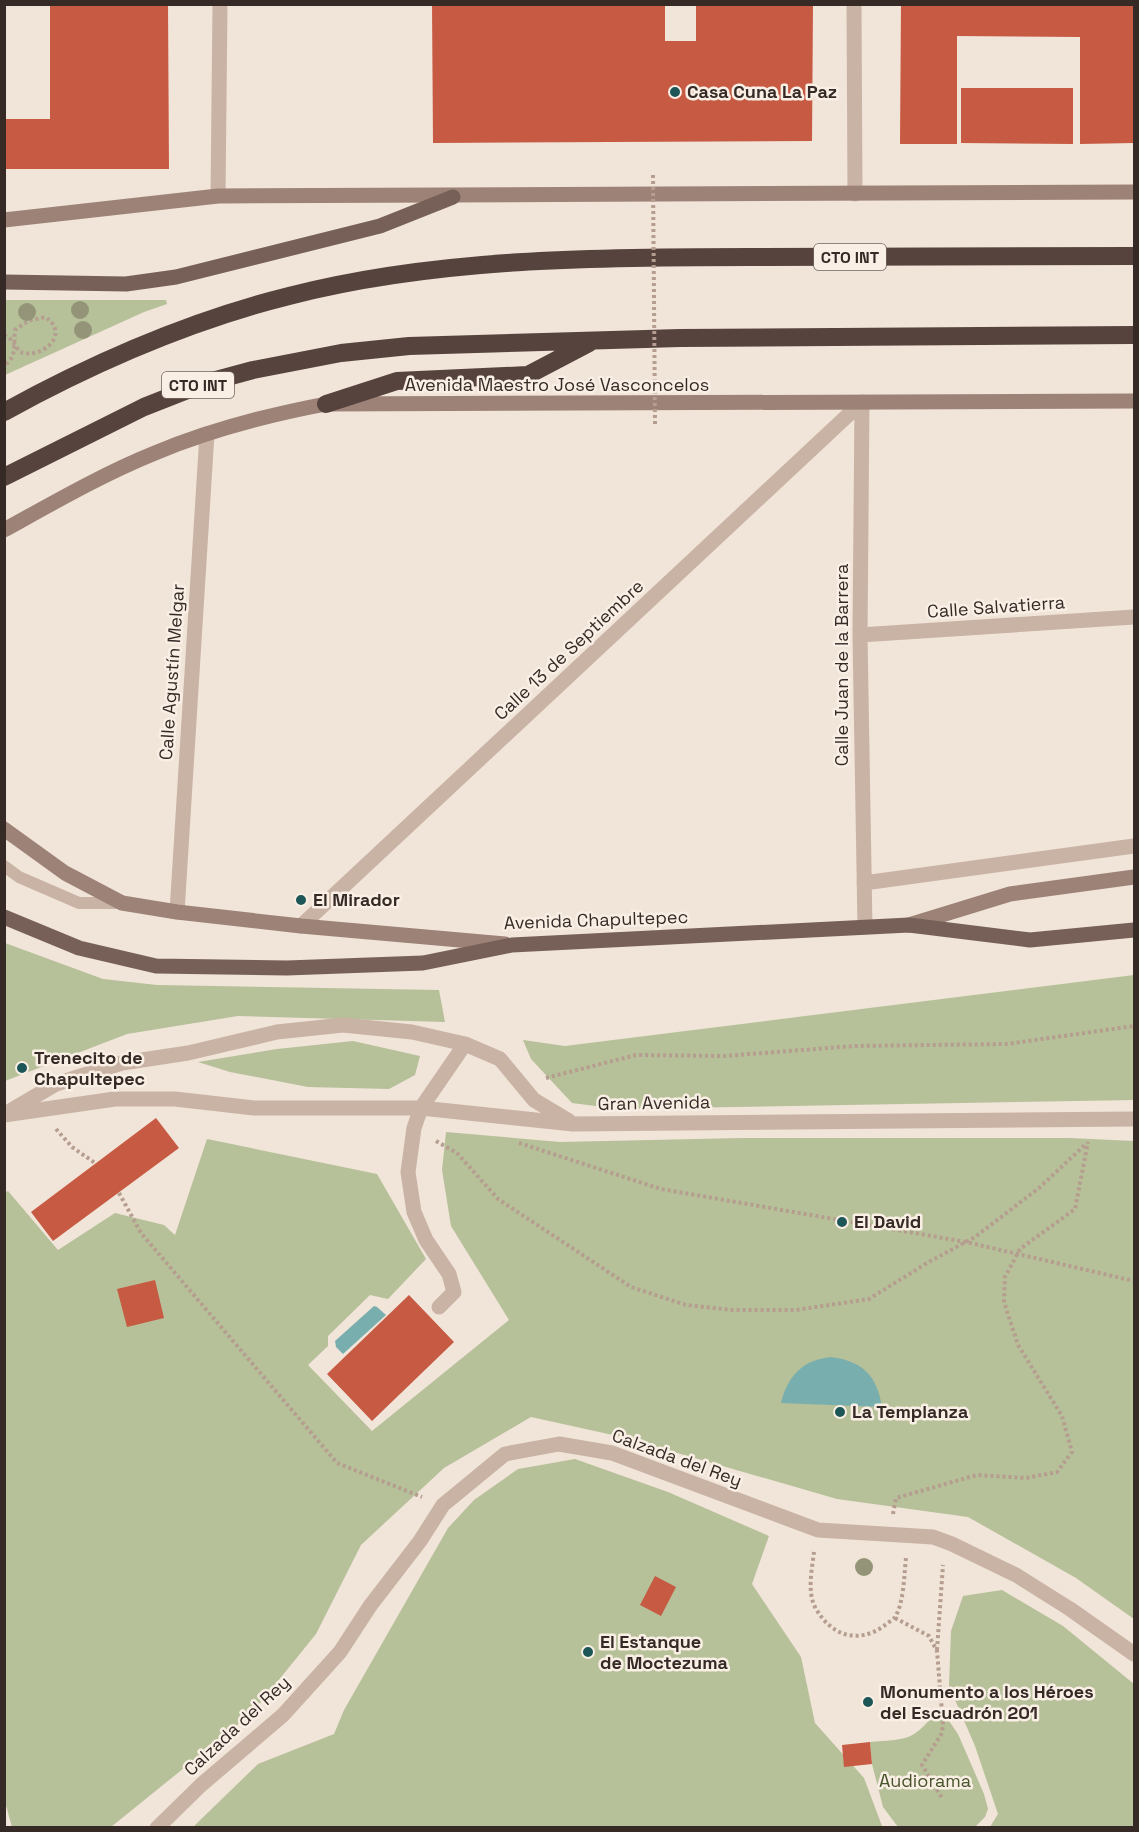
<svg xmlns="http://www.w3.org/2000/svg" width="1139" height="1832" font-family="'Space Grotesk',sans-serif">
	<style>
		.green { fill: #b6c099 }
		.water { fill: #78aead }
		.building { fill: #c75a42 }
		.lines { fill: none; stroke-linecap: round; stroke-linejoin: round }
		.path { stroke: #b59d8f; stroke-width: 4; stroke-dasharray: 3 3; stroke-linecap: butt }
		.lane { stroke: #c9b3a5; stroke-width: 12 }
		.street { stroke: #c9b3a5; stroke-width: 15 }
		.secondary { stroke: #9d8277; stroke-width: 15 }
		.primary { stroke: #776057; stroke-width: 15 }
		.highway { stroke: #56433d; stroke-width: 18 }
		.path-bridge { stroke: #b59d8f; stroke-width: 4; stroke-dasharray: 3 3; stroke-linecap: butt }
		.tree { fill: #949479 }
		.poi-dot { fill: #1c5657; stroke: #f9efe5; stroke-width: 2 }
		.labels { text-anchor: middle; stroke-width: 5; stroke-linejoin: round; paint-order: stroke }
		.shield { fill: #f9efe5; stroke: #70655f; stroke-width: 1.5 }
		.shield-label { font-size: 16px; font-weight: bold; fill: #352a26 }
		.poi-label { font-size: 18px; font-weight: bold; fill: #352a26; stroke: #f9efe5; text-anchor: start }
		.street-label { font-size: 18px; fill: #352a26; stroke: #f9efe5 }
		.park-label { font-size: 18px; fill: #47532a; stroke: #f9efe5 }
	</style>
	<rect width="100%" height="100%" fill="#f1e4d9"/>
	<path class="green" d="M5,300H166L167,304L144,312L5,375Z
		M5,943L103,979L157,985L439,990L445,1022L238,1016L127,1034L5,1081Z
		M1134,975V1100L619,1109L572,1103L531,1059L523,1040L565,1046Z
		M353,1041L420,1056L415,1075L389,1089L308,1087L230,1072L198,1062L277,1049Z
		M446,1132L560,1142L742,1138H1069L1134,1141V1619L1076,1578L968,1517L837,1499L622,1437L531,1417L444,1468L361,1545L316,1634L252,1713L111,1827H12L4,1798V1193L8,1191L58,1250L115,1213L164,1225L175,1235L207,1139L377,1174L426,1259L388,1299L370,1295L328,1336V1346L308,1365L372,1431L509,1320L451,1226L442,1170Z
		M575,1459L668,1492L769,1536L752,1584L801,1657L815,1723L864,1778L882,1826L885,1827L192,1828L258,1764L334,1734L344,1710L448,1528L474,1500L518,1469Z
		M1002,1590L1063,1626L1134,1684V1827H990L998,1814L975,1746L949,1686L951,1631L963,1596Z
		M936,1712H948L949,1721L958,1734L984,1794L988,1809L985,1817L975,1827H898L883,1807L872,1764L870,1742C906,1739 912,1742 936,1712Z"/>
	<path class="water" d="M374,1306L377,1307L386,1315L343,1354L336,1347L335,1341Z
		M831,1357C863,1361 877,1376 882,1407L781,1403C788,1375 803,1360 831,1357Z"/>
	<path class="building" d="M50,4H168L169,169H4V119H50Z
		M432,4H665V41H696V4H813L812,141L433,143Z
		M901,4H1134V143L1080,144V37L957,36V144H900Z
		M961,88H1073V144L961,143Z
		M156,1118L179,1148L53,1241L31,1212Z
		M155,1280L164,1318L127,1327L117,1289Z
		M409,1295L454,1342L372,1421L327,1374Z
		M655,1576L676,1587L661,1616L640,1605Z
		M870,1742L872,1764L844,1767L842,1745Z"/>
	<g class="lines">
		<path class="path" d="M4,335C12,338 15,346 20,352C41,360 72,334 45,317L28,321L15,330C13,345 18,355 4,366
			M546,1078L636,1055L725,1056L854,1046L1007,1044L1134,1026
			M56,1129L72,1147L95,1163
			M436,1141L457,1153L498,1199L631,1287L686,1305L732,1310H796L869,1299L927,1263L975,1237L1039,1188L1087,1143
			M519,1143L661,1189L966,1242L1134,1281
			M119,1193L141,1233L337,1463L422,1497
			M893,1514L896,1498L977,1475L1026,1478L1057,1472L1072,1452L1062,1416L1018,1345L1004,1302L1005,1277L1020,1249L1075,1209L1088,1142
			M814,1552C812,1569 807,1591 815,1607C830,1635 857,1645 884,1626C887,1623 893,1620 895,1617C904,1603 904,1575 906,1558
			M895,1618L929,1636L937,1651L943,1724L942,1733L922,1765L942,1798
			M937,1650L943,1565"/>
		<path class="lane" d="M4,866L19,877L79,903H122"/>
		<path class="street" d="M854,4L855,194
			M218,196L220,4
			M862,402L860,635L865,927
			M860,635L1134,617
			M864,883L1134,846
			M177,912L207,434
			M301,926L862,402
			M10,1111L56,1084L122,1063L188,1053L277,1032L343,1025L412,1032L465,1044L500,1059L534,1100L569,1121
			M4,1115L115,1099H175L254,1108H421L573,1124L1134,1119
			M439,1307L454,1292L449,1274L426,1240L414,1212L408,1172L414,1128L421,1108L465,1044
			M157,1828L201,1785L283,1715L340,1652L370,1606L420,1541L443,1505L505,1454L559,1444L612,1453L818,1530L933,1537L952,1544L1016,1575L1070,1609L1134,1654"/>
		<path class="secondary" d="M4,220L218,196L1134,192
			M4,530C53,503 103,474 155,453C210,430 268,415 326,404L1134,401
			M4,829L65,873L122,903L177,912L301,926L505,944
			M909,925L1010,894L1134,877"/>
		<path class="primary" d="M4,282L126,284L176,277L380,226L453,197
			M4,917L79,948L156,966L287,968L423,963L512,945L909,925L1030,940L1134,930"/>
		<path class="highway" d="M326,404L397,381L528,375L589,343
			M4,412C95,362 189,321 289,296C436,258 599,257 751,257C879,257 1007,256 1134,256
			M4,477L144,407L205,383L253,370L341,353L409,346L680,338L1134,335"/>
		<path class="path-bridge" d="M653,175L655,424"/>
	</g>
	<g class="tree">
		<circle cx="80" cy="310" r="9"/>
		<circle cx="27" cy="312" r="9"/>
		<circle cx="83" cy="330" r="9"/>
		<circle cx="864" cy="1567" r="9"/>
	</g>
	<g class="poi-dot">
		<circle cx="675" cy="92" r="6"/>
		<circle cx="301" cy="900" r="6"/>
		<circle cx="22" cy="1068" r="6"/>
		<circle cx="842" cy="1222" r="6"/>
		<circle cx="840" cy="1412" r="6"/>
		<circle cx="588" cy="1652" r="6"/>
		<circle cx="868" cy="1702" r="6"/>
	</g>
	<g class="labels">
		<g class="shield">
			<rect x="814" y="244" width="72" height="26" rx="4.5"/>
			<rect x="162" y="372" width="72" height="26" rx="4.5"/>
		</g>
		<g class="shield-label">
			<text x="850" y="263">CTO INT</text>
			<text x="198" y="391">CTO INT</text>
		</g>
		<g class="poi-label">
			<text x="687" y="98">Casa Cuna La Paz</text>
			<text x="313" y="906">El Mirador</text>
			<text x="34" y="1064">Trenecito de<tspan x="34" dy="21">Chapultepec</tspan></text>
			<text x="854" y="1228">El David</text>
			<text x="852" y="1418">La Templanza</text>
			<text x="600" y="1648">El Estanque<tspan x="600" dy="21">de Moctezuma</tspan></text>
			<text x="880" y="1698">Monumento a los Héroes<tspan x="880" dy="21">del Escuadrón 201</tspan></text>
		</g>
		<g class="street-label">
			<text x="557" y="391">Avenida Maestro José Vasconcelos</text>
			<text transform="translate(996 607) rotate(-4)" y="6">Calle Salvatierra</text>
			<text transform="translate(569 650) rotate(-43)" y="6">Calle 13 de Septiembre</text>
			<text transform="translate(842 665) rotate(-90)" y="6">Calle Juan de la Barrera</text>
			<text transform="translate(172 672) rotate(-86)" y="6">Calle Agustín Melgar</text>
			<text transform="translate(596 920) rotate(-2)" y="6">Avenida Chapultepec</text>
			<text transform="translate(654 1103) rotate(-1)" y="6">Gran Avenida</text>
			<text transform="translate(677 1458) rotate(20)" y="6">Calzada del Rey</text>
			<text transform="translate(237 1726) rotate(-43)" y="6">Calzada del Rey</text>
		</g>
		<g class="park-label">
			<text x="925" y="1787">Audiorama</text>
		</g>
	</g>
	<rect width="1139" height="1832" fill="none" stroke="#352a26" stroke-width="12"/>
</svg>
